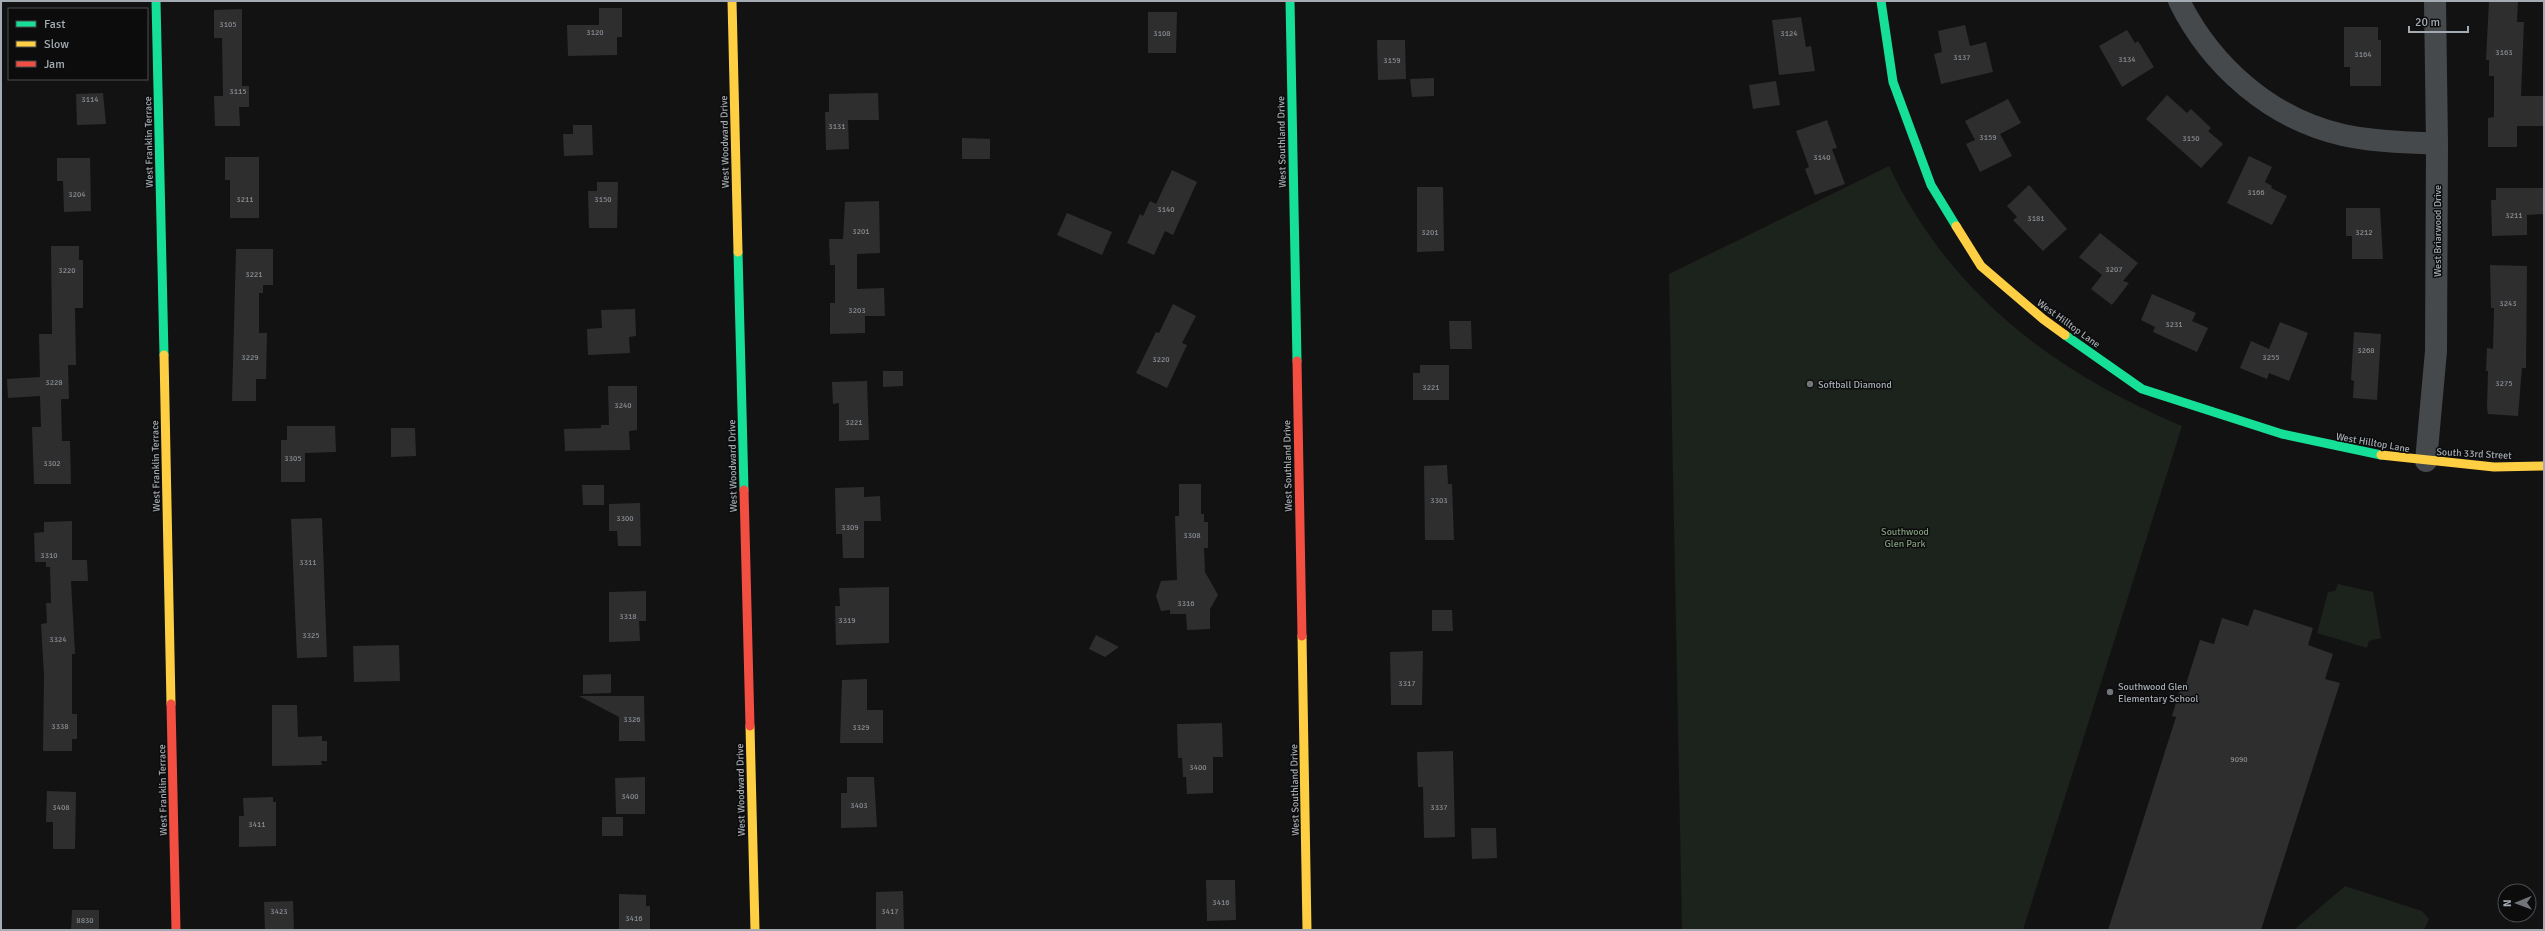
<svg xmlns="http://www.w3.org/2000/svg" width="2545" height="931" font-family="Signika,sans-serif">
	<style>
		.green { fill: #1c221c }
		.building { fill: #2e2e2f }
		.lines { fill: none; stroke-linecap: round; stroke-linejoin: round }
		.street { stroke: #46494b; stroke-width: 22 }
		.fast { stroke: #16e098; stroke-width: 9 }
		.slow { stroke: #ffcf43; stroke-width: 9 }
		.jam { stroke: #f24e42; stroke-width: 9 }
		.poi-dot { fill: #71757a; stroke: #0c0c0d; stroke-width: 1.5 }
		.labels { text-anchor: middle; stroke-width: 3; stroke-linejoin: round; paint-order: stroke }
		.number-label { font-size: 8px; fill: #868c91 }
		.street-label { font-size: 10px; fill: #a4abb2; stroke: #0c0c0d }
		.poi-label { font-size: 10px; fill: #a4abb2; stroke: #0c0c0d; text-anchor: start }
		.park-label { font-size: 10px; fill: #809c7c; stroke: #0c0c0d }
	</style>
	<rect width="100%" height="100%" fill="#121212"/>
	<path class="green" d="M1889,166C1950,294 2054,372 2182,426L2023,930H1682L1669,274Z
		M2338,584L2373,592L2381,638L2369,641L2367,648L2317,633L2328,592L2335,591Z
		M2345,886L2422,911L2429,919L2424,930H2298L2296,928Z"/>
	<path class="building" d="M2489,1H2518L2517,22H2524L2521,96H2544V126H2517V147H2488V118L2494,117V76H2489V60H2486Z
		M599,8H622V37H617V55L568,56L567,25H599Z
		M242,9V86H249V107H239L240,126H215L214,96H223L222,38H214V10Z
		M1148,12H1177L1176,53H1148Z
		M1801,17L1806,47L1811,46L1815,71L1779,75L1772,20Z
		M1965,25L1970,46L1986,42L1993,72L1941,84L1934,54L1942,52L1938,31Z
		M2344,27H2378V40H2381V86H2350V67H2344Z
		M2127,30L2135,43L2138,41L2154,67L2122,87L2099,46Z
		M1377,40H1405L1406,79L1378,80Z
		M1434,78V96L1412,97L1410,79Z
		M1776,81L1780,105L1753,109L1749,85Z
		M103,93L106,124L77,125L76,94Z
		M878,93L879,120H848L849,149L826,150L825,112H829V94Z
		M2167,95L2187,113L2191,109L2211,128L2208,131L2223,144L2201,168L2146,119Z
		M2008,99L2021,123L2000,134L2012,156L1980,172L1966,144L1975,140L1965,121Z
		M1827,120L1837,148L1832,149L1845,184L1815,195L1805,169L1809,167L1796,131Z
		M573,125H592L593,155L564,156L563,134H573Z
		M962,138L990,139V159H962Z
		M2249,156L2272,167L2265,182L2272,186L2271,188L2287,196L2272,225L2227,203Z
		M225,157H259V218H230V180H225Z
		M57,158H90L91,211L64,212L63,181H57Z
		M1172,170L1197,182L1173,235L1165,231L1154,255L1127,243L1140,214L1143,216L1150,201L1156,204Z
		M597,182H618L617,228H589L588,191H597Z
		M2029,185L2067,229L2043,251L2013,220L2017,217L2007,206Z
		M1417,187H1443L1444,251L1417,252Z
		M2496,188H2543L2544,214L2527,215V235L2492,236L2491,200H2496Z
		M879,201L880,253L857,254V289L884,288L885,316H865V333L830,334V303H835V265H830L829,239H843L845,202Z
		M2346,208H2380L2383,259H2352V236H2346Z
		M1067,213L1112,232L1102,255L1057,235Z
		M2100,233L2138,263L2123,281L2129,283L2112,305L2091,289L2102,275L2079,257Z
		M51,246H79V260H83V308H75L76,365H68L69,399H61L62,441H70L71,484H34L32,427H41L40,396L8,398L7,379L40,377L39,334H52Z
		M236,249H273V285H263V293H259V333H267L266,379H256V401H232Z
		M2490,265L2527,266L2526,368H2522L2518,416L2488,414L2487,408L2488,371H2486L2487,348L2493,349L2494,308H2491Z
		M2152,294L2196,313L2192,321L2208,328L2197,352L2153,332L2155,327L2141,320Z
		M1173,304L1196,316L1182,343L1187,345L1167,388L1136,373L1156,332L1159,333Z
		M635,309L636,336L629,337L630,353L588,355L587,329L602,328L601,310Z
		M1449,321H1471L1472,349H1450Z
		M2280,322L2308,333L2289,381L2269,373L2267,379L2240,368L2251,341L2269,349Z
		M2354,332L2381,334L2377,400L2353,398L2354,381L2351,380Z
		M1420,365H1449V400H1413V373H1420Z
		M883,371H903V386L883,387Z
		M867,381L869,440L839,441V403L833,404L832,382Z
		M608,386H637V430L629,431L630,450L565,451L564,429L601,428V425H609Z
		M287,426H335L336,452L305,453V482H281V440H287Z
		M391,428H415L416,456L391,457Z
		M1447,465L1448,484H1452L1454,540H1425L1424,466Z
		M1179,484H1201V514H1204V522H1208V548H1204L1205,572L1218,595L1210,609V629L1187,630L1186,614H1170V610L1161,611L1156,596L1161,581L1177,580L1175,516H1179Z
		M582,485H604V505H583Z
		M864,487V497L880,496L881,521H864V558H843L842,534H836L835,488Z
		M640,503L641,546H618L617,531H609V504Z
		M322,518L327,657L297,658L291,519Z
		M72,521V560H87L88,581H71L75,654H72V714H77V739H72V751H43L44,676L41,624L47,623L46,603H51L50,567H46V562H35L34,533L44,532V522Z
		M889,587V643L836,645L835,606H840L839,588Z
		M646,591V621H639L640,641L609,642V592Z
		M2254,609L2313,628L2308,645L2333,654L2325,679L2340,683L2261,930H2108L2176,717L2172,716L2182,683L2186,684L2200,640L2214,644L2222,618L2248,626Z
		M1432,610H1452L1453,631H1432Z
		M1096,635L1119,647L1105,657L1089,649Z
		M399,645L400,681L354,682L353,646Z
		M1423,651L1422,705H1391L1390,652Z
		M611,674V693L583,694V675Z
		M867,679V710H883V743H840L842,680Z
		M579,696H644L645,741H619V717Z
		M272,705H297L298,737L322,736V741H327V761H321L322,765L272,766Z
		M1222,723L1223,757H1213V793L1187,794L1186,777H1183L1182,758H1178L1177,724Z
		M1453,751L1455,837L1424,838L1423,787H1418L1417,752Z
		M645,777V814H616L615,778Z
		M847,777H874L877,827L841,828V793H847Z
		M47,791L76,792L75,849H53V822H46Z
		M273,797V802H276V846L239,847V816H244L243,798Z
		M602,817H623V836H602Z
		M1471,828H1496L1497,858L1472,859Z
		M1206,880H1235L1236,920L1207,921Z
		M903,891L904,930H876V892Z
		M619,894L646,895V906H650V930H619Z
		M293,901L294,930H265L264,902Z
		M72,910H99V930H71Z"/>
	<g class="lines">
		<path class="street" d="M2179,1C2211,66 2271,119 2343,135C2374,142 2406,142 2437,144
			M2426,461L2436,351L2437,144L2435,1"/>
		<path class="fast" d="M156,1L164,355
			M1290,1L1297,361
			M1881,1L1893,82L1931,185L1956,226
			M738,252L744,490
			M2065,335L2142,389L2282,434L2381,455"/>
		<path class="slow" d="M732,1L738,252
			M1956,226L1981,266L2043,319L2065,335
			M164,355L171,704
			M2381,455L2494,467L2544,466
			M1302,636L1307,930
			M750,726L755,930"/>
		<path class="jam" d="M1297,361L1302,636
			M744,490L750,726
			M171,704L176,930"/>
	</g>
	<g class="poi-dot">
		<circle cx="1810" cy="384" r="4"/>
		<circle cx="2110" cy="692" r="4"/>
	</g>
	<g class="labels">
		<g class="number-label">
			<text x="228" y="27">3105</text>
			<text x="595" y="35">3120</text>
			<text x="1162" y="36">3108</text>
			<text x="1789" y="36">3124</text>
			<text x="2504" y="55">3163</text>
			<text x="2363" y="57">3164</text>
			<text x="1962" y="60">3137</text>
			<text x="2127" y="62">3134</text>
			<text x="1392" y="63">3159</text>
			<text x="238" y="94">3115</text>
			<text x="90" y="102">3114</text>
			<text x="837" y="129">3131</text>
			<text x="1988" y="140">3159</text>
			<text x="2191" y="141">3150</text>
			<text x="1822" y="160">3140</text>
			<text x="2256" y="195">3166</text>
			<text x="77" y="197">3204</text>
			<text x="245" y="202">3211</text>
			<text x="603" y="202">3150</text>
			<text x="1166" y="212">3140</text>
			<text x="2514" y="218">3211</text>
			<text x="2036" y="221">3181</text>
			<text x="861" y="234">3201</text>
			<text x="1430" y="235">3201</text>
			<text x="2364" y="235">3212</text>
			<text x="2114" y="272">3207</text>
			<text x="67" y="273">3220</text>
			<text x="254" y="277">3221</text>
			<text x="2508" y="306">3243</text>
			<text x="857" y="313">3203</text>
			<text x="2174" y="327">3231</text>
			<text x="2366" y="353">3268</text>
			<text x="250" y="360">3229</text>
			<text x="2271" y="360">3255</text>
			<text x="1161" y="362">3220</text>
			<text x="54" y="385">3228</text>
			<text x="2504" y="386">3275</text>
			<text x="1431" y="390">3221</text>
			<text x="623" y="408">3240</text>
			<text x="854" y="425">3221</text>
			<text x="293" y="461">3305</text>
			<text x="52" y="466">3302</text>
			<text x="1439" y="503">3303</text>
			<text x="625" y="521">3300</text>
			<text x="850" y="530">3309</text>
			<text x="1192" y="538">3308</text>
			<text x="49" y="558">3310</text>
			<text x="308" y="565">3311</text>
			<text x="1186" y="606">3316</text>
			<text x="628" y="619">3318</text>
			<text x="847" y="623">3319</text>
			<text x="311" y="638">3325</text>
			<text x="58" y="642">3324</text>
			<text x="1407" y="686">3317</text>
			<text x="632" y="722">3326</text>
			<text x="60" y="729">3338</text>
			<text x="861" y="730">3329</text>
			<text x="2239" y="762">9090</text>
			<text x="1198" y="770">3400</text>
			<text x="630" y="799">3400</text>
			<text x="859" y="808">3403</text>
			<text x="61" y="810">3408</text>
			<text x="1439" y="810">3337</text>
			<text x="257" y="827">3411</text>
			<text x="1221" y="905">3416</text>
			<text x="279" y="914">3423</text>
			<text x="890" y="914">3417</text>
			<text x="634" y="921">3416</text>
			<text x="85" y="923">8830</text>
		</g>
		<g class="street-label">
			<text transform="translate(148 142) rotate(-91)" y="4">West Franklin Terrace</text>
			<text transform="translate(724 142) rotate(-91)" y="4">West Woodward Drive</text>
			<text transform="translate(1281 142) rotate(-91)" y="4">West Southland Drive</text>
			<text transform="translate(2437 231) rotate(-90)" y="4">West Briarwood Drive</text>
			<text transform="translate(2069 323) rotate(36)" y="4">West Hilltop Lane</text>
			<text transform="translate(2373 442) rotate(10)" y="4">West Hilltop Lane</text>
			<text transform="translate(2474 453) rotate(3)" y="4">South 33rd Street</text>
			<text transform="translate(155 466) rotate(-91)" y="4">West Franklin Terrace</text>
			<text transform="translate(732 466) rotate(-91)" y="4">West Woodward Drive</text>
			<text transform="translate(1287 466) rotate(-91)" y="4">West Southland Drive</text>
			<text transform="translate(162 790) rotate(-91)" y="4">West Franklin Terrace</text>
			<text transform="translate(740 790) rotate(-91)" y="4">West Woodward Drive</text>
			<text transform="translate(1294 790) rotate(-91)" y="4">West Southland Drive</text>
		</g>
		<g class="poi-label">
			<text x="1818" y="388">Softball Diamond</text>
			<text x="2118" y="690">Southwood Glen<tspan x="2118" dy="12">Elementary School</tspan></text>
		</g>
		<g class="park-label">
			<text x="1905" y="535">Southwood<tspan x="1905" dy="12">Glen Park</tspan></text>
		</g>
	</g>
	<rect width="2545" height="931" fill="none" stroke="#a4abb2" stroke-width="4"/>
	<rect x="8" y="8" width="140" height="72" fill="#0c0c0d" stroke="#494c4f"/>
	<rect x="16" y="21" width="20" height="6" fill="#16e098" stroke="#494c4f"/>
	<text x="44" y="28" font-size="12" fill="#a4abb2">Fast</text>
	<rect x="16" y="41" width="20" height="6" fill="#ffcf43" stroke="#494c4f"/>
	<text x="44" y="48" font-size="12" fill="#a4abb2">Slow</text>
	<rect x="16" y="61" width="20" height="6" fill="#f24e42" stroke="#494c4f"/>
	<text x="44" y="68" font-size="12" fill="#a4abb2">Jam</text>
	<g transform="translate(2517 903) rotate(269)"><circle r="19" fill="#0c0c0d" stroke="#494c4f"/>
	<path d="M0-3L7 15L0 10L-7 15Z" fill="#71757a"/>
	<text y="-6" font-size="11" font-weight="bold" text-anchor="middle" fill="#a4abb2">N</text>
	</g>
	<path d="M2409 26v6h59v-6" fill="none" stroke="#a4abb2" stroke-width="2"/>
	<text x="2415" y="26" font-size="12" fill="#a4abb2" stroke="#0c0c0d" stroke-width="3" paint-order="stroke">20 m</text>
</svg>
